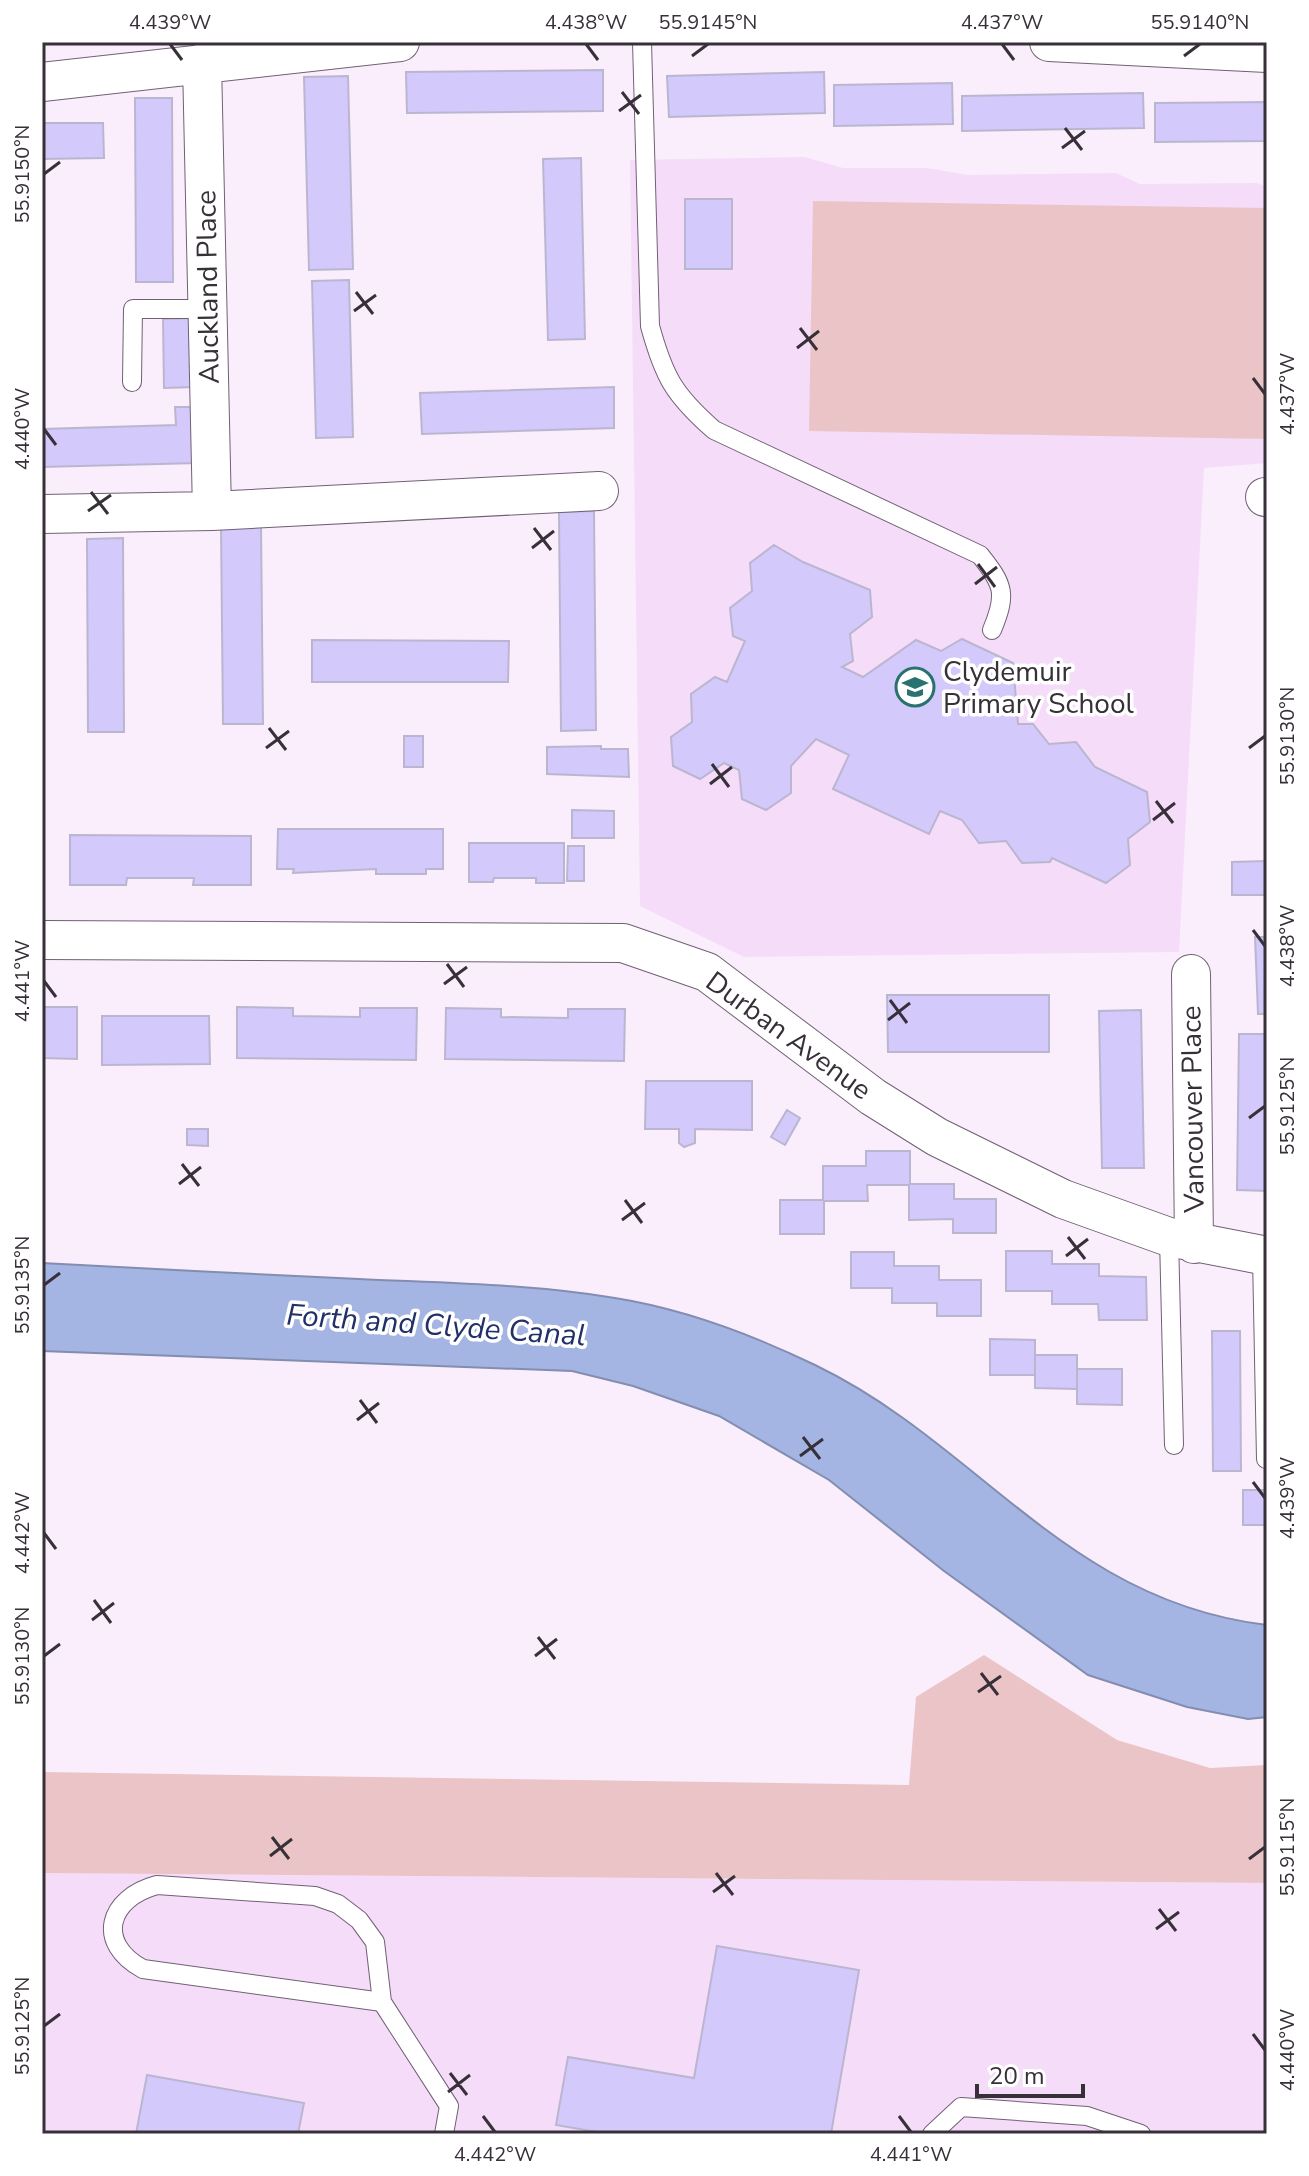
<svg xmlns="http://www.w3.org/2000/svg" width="1309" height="2176" font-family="'Nunito Sans',sans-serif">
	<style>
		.built { fill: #f5dcf9 }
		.green { fill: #ebc4c7 }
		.water { fill: #a4b5e4; stroke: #838db0; stroke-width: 2 }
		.building { fill: #d4c9fb; stroke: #bbb6d0; stroke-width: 2 }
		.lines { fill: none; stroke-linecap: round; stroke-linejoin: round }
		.lane-casing { stroke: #716074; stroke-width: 20 }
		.street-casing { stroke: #716074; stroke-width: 40 }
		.lane { stroke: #fff; stroke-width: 18 }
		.street { stroke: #fff; stroke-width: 38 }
		.ticks { fill: none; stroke: #373038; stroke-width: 3 }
		.labels { text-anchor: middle; stroke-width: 7; stroke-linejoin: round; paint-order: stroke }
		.street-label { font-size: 28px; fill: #373038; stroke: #fff }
		.poi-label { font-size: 28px; fill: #373038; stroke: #fff; text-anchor: start }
		.water-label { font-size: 30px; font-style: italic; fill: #223069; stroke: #fff }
		.neatline { fill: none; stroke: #373038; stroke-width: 3 }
		.ticks-label { font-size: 20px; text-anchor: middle; fill: #373038 }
	</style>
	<rect width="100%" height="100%" fill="#faeefc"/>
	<path class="built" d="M805,157L843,168H927L968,175L1116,173L1140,184L1257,183L1267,187V463L1204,468L1179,952L744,957L640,906L630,160Z
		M42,1873L1267,1883V2134H42Z"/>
	<path class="green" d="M813,201L1267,208V439L809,431Z
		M984,1655L1117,1740L1210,1768L1267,1765V1883L42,1873V1772L909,1785L916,1697Z"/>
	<path class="water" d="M42,1263C148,1269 253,1274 359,1279C444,1283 531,1284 615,1298C684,1309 753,1335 815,1365C981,1445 1066,1601 1267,1625V1717L1248,1719L1187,1707L1088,1675L944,1571L829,1480L719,1416L633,1386L572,1371L42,1351Z"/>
	<path class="building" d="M603,70V111L407,113L406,72Z
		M824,72L825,113L669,117L667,76Z
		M348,76L353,269L309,270L304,77Z
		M952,83L953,124L834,126V85Z
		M1143,93L1144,128L962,131V96Z
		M135,98H172L173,282H136Z
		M1267,102V141L1155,142V103Z
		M42,123H103L104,158L42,159Z
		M581,158L585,339L548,340L543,159Z
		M685,199H732V269H685Z
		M349,280L353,437L316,438L312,281Z
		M196,318L197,387L164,388L163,319Z
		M614,387V428L422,434L420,393Z
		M175,407H192L198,463L42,467V429L176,425Z
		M594,511L596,730L561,731L559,512Z
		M261,526L263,724H223L221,527Z
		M123,538L124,732H88L87,539Z
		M774,545L803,562L870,590L872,617L850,634L853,661L842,667L863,677L916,640L941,651L962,639L1013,663L1018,724H1033L1049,744L1076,742L1095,767L1147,792L1150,822L1128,839L1130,865L1106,883L1052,858L1050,862L1022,863L1006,841L979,843L962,820L940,811L929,834L833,789L849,755L816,739L791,766V793L766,810L742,799L739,770L724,763L700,779L673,766L671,737L692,722L691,694L715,677L727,682L745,641L733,636L730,608L752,591L750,563Z
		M312,640L509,641L508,682H312Z
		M404,736H423V767H404Z
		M601,746V749H628L629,777L547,774V747Z
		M572,810L614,811V838H572Z
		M278,829H443V869H426V874H376V869L293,873L294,869H277Z
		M70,835L251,836V885H193L194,878H127L126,885H70Z
		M469,843H564V883H536V878H494L493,882H469Z
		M568,846H584V881H567Z
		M1267,861V895H1232V862Z
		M1255,937H1267V1014H1258Z
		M887,995H1049V1052H888Z
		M42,1007H77V1059L42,1058Z
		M237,1007L293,1008V1016L360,1017V1008H417L416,1060L237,1058Z
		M446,1008L501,1009V1017L568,1018V1009H625L624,1061L445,1059Z
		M1141,1010L1144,1168H1102L1099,1011Z
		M102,1016H209L210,1064L102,1065Z
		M1239,1034H1267V1191L1237,1190Z
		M646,1081H752V1130L695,1129V1143L684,1147L679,1143V1129H645Z
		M787,1110L800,1118L785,1145L771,1137Z
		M187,1129H208V1146L187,1145Z
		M866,1151H910V1184H954V1199H996V1233H953V1219L909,1220V1185H867L868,1201H824V1234H780V1200H823V1166H866Z
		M1006,1251H1052V1264H1099V1276L1146,1277L1147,1320H1099L1098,1304H1052V1291H1006Z
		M851,1252H894V1266H939V1280H981V1316H937V1303H892V1288H851Z
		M1212,1331H1240L1241,1471H1213Z
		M990,1339L1035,1340V1375H990Z
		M1035,1355H1077V1389L1035,1388Z
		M1077,1369H1122V1405L1077,1404Z
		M1243,1490H1267V1525H1243Z
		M717,1946L859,1970L831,2134H608L556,2125L568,2057L694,2078Z
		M147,2075L304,2103L298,2134H136Z"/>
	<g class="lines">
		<g class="lane-casing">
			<path id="lane" d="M642,42L650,326C664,377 674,395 714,430L980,555C1004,585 1007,594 992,630
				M132,382L133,309H208
				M1169,1237L1174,1445
				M1262,1256L1266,1459
				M382,2002L143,1969C95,1943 108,1898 157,1885L315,1896L338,1904L359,1920L375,1942L382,2002L449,2106L444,2134
				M932,2134L961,2107L1087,2116L1141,2134"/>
		</g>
		<g class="street-casing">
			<path id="street" d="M1049,42L1267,53
				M202,63L212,511
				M42,82L400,42
				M1265,497H1267
				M42,514L212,511L599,491
				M42,940L623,943L707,972L873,1097L937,1137L1063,1199L1169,1237L1267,1256
				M1191,974L1194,1244"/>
		</g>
		<use href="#lane" class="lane"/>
		<use href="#street" class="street"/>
	</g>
	<path class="ticks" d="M170,44L182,60M586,44L598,60M1002,44L1014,60M692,56L708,44M1184,56L1200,44M622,92L639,114M619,111L641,95M1065,128L1082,150M1062,148L1085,131M44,174L60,162M356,292L373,314M354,311L376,295M800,328L817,350M797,348L819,331M1253,378L1265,394M44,429L56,445M91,492L108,514M88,511L111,495M534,528L551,550M532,548L554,531M978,564L995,587M975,584L997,567M269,728L286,750M266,748L289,731M1249,748L1265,736M712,764L729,787M710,784L732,767M1156,801L1173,823M1153,820L1175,803M1253,930L1265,946M447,964L464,987M44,981L56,997M444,984L467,967M890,1000L907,1023M888,1020L910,1003M1249,1118L1265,1106M182,1164L199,1186M179,1184L201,1167M625,1200L642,1223M622,1220L645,1203M1068,1237L1085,1259M1066,1256L1088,1239M44,1285L60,1273M360,1400L377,1423M357,1420L379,1403M803,1437L820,1459M800,1456L823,1439M1253,1482L1265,1498M44,1533L56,1549M94,1600L111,1623M92,1620L114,1603M538,1637L555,1659M44,1656L60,1644M535,1656L557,1639M981,1673L998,1695M978,1692L1001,1676M272,1837L289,1859M270,1856L292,1839M1249,1859L1265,1847M716,1873L733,1895M713,1892L735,1876M1159,1909L1176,1931M1156,1929L1179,1912M44,2026L60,2014M1253,2034L1265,2050M450,2073L467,2095M448,2092L470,2075M483,2116L495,2132M899,2116L911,2132"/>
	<defs>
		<g id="school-ring" transform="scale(2)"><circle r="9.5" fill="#fff" stroke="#28726f" stroke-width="1.5"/><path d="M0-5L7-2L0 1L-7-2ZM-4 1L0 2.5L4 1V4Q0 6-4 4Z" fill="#28726f"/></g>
	</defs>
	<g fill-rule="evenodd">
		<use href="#school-ring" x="915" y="687"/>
	</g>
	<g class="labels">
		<g class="street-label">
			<text transform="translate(207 287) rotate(-91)" y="10">Auckland Place</text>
			<text transform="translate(789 1035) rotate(36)" y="10">Durban Avenue</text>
			<text transform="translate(1192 1109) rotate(-91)" y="10">Vancouver Place</text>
		</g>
		<g class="poi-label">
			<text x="943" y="681">Clydemuir<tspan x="943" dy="32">Primary School</tspan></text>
		</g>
		<g class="water-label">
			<text transform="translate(436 1325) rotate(4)" y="10">Forth and Clyde Canal</text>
		</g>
	</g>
	<rect width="1309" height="2176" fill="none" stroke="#ffffff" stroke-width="88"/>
	<path d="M977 2084v12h106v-12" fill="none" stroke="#373038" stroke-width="4"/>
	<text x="989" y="2084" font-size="24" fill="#373038" stroke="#ffffff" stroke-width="6" paint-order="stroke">20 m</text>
	<rect x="44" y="44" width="1221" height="2088" class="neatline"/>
	<g class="ticks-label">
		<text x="170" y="29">4.439°W</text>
		<text x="586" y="29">4.438°W</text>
		<text x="708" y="29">55.9145°N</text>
		<text x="1002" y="29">4.437°W</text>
		<text x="1200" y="29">55.9140°N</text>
		<text transform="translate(22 174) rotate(-90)" y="7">55.9150°N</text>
		<text transform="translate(1287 394) rotate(-90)" y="7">4.437°W</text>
		<text transform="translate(22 429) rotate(-90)" y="7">4.440°W</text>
		<text transform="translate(1287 736) rotate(-90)" y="7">55.9130°N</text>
		<text transform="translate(1287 946) rotate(-90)" y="7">4.438°W</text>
		<text transform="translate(22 981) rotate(-90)" y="7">4.441°W</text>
		<text transform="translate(1287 1106) rotate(-90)" y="7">55.9125°N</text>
		<text transform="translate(22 1285) rotate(-90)" y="7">55.9135°N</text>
		<text transform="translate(1287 1498) rotate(-90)" y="7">4.439°W</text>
		<text transform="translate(22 1533) rotate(-90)" y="7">4.442°W</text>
		<text transform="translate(22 1656) rotate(-90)" y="7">55.9130°N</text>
		<text transform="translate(1287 1847) rotate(-90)" y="7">55.9115°N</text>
		<text transform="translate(22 2026) rotate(-90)" y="7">55.9125°N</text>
		<text transform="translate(1287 2050) rotate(-90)" y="7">4.440°W</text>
		<text x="495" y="2161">4.442°W</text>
		<text x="911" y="2161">4.441°W</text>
	</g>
</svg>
